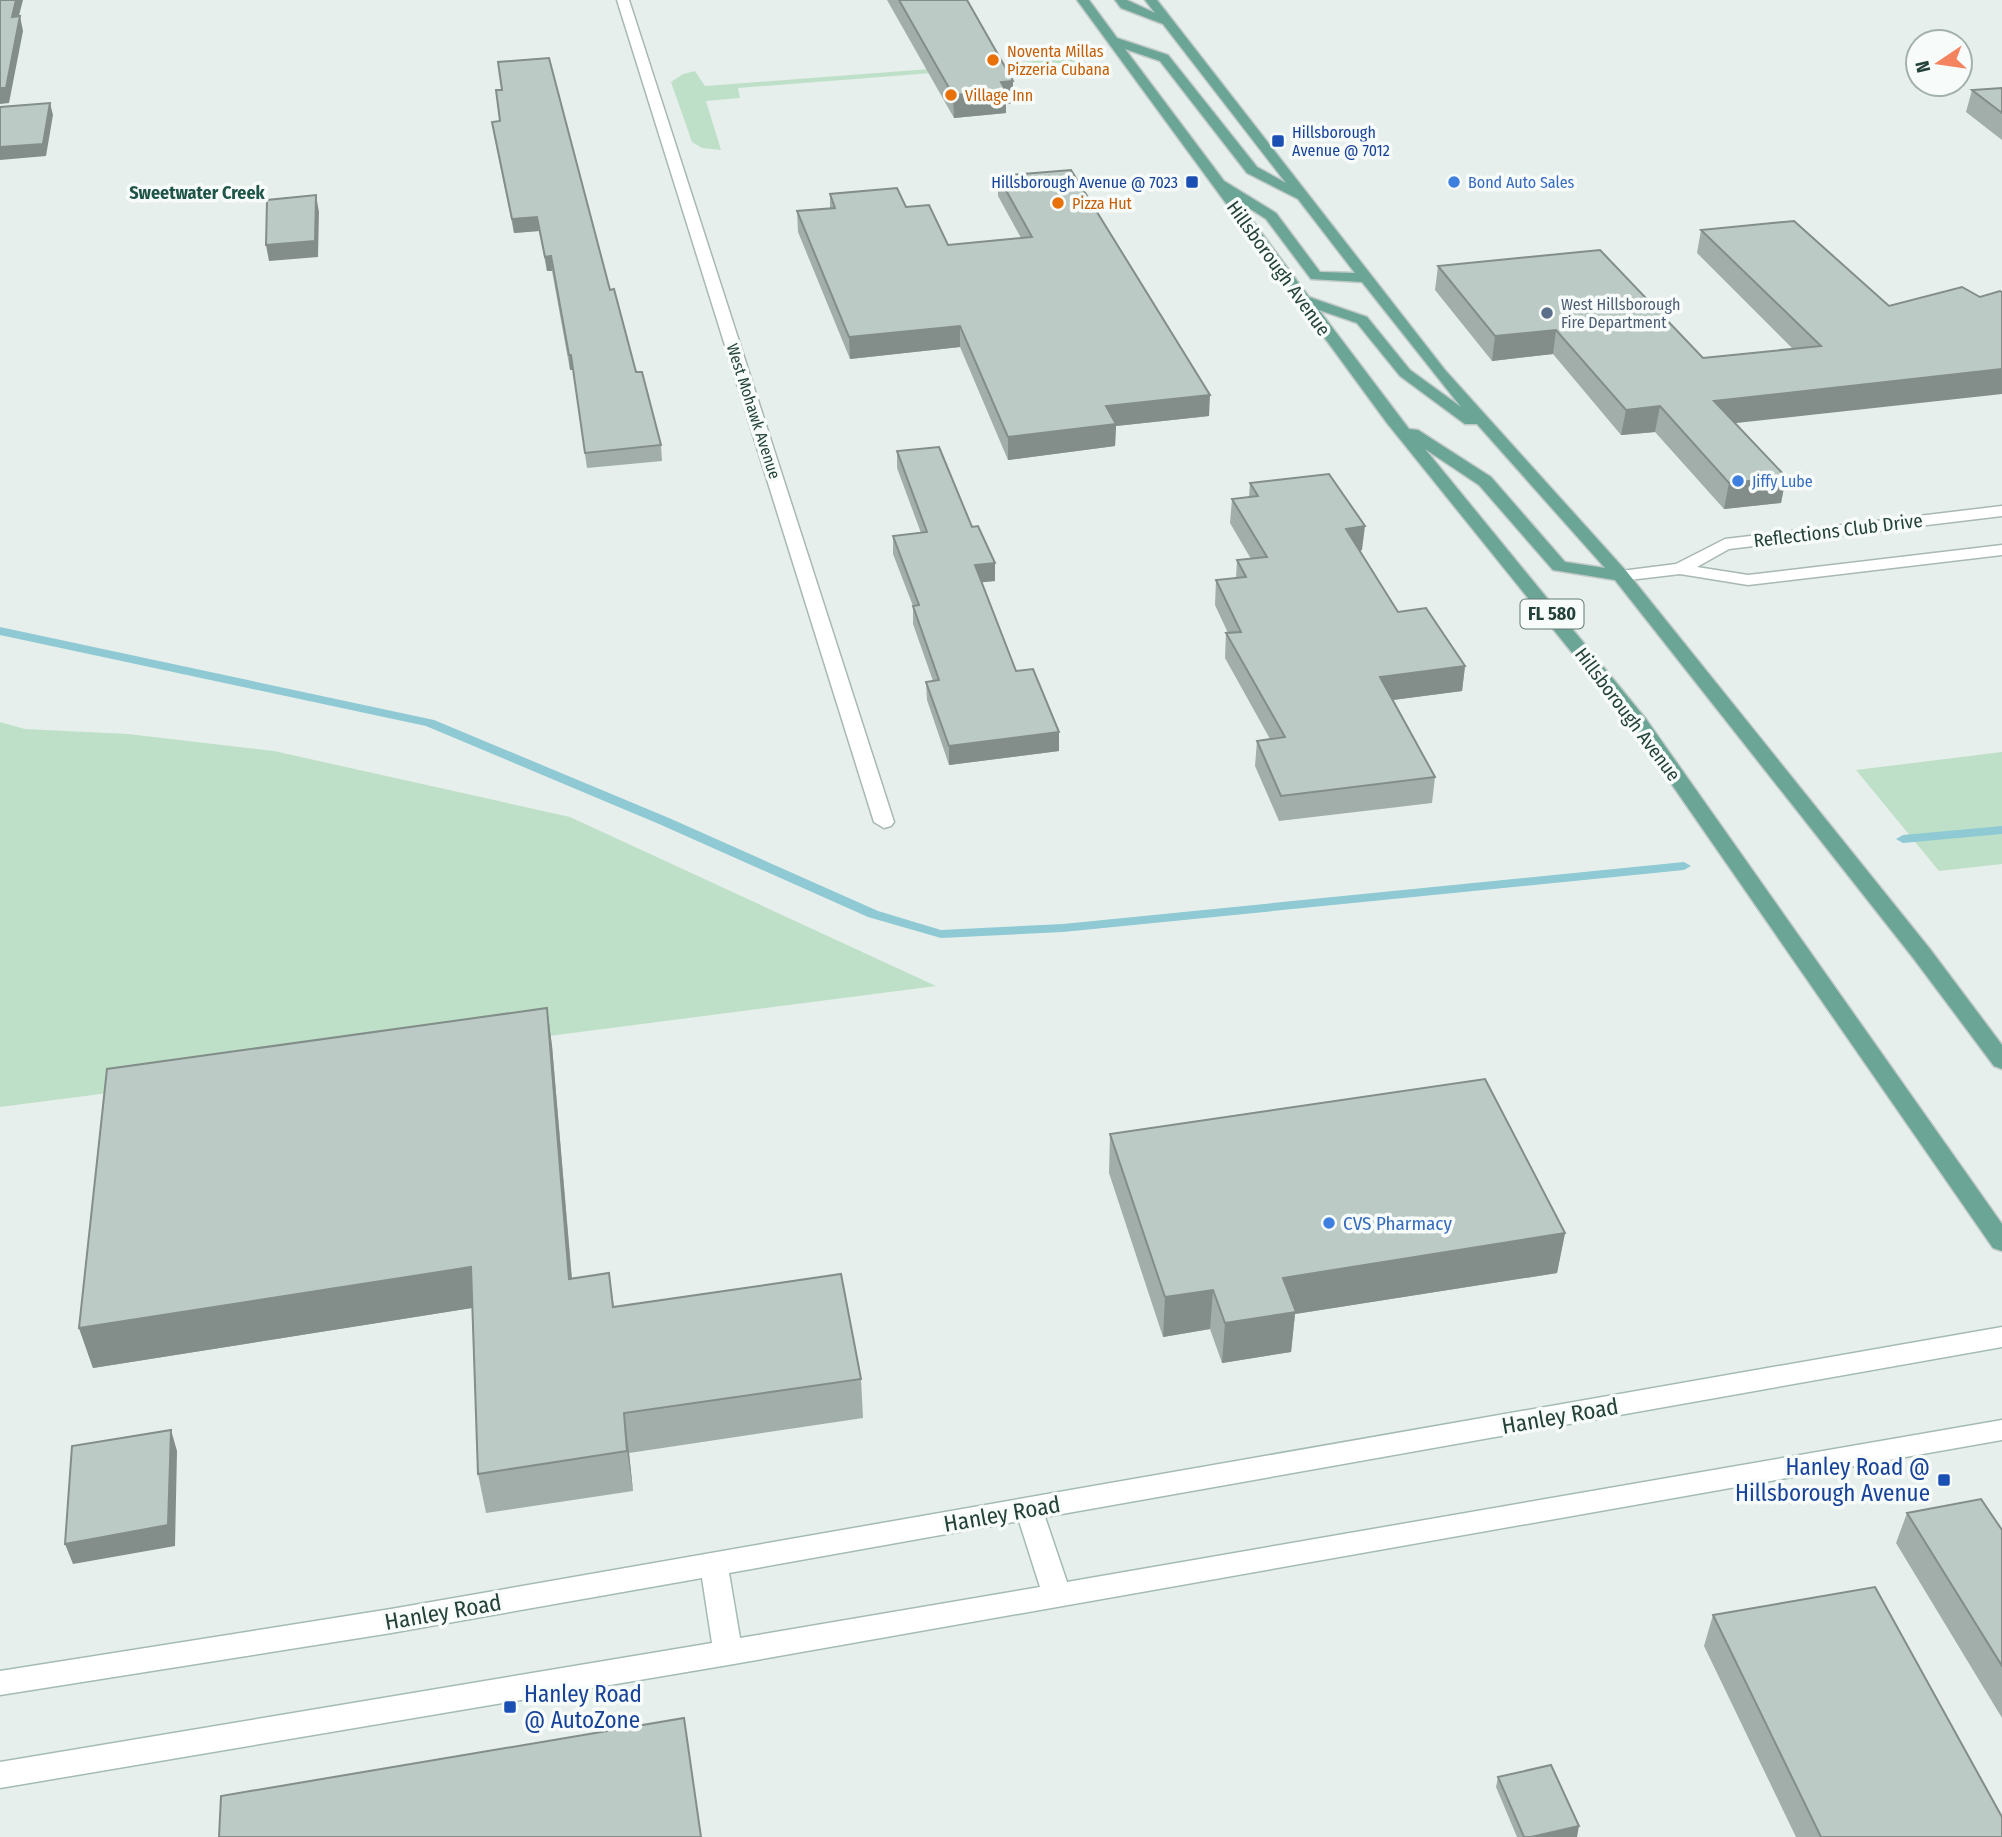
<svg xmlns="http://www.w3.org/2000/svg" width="2002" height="1837" font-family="'Fira Sans Condensed',sans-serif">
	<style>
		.green { fill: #bfe0c8 }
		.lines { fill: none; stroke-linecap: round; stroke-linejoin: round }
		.stream { fill: #8ec9d4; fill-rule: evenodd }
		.street-casing { stroke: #a8b8b2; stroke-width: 3 }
		.secondary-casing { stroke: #a4bbb3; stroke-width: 3 }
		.primary-casing { stroke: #c2cac8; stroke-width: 3 }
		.street { fill: #fff; fill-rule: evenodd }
		.secondary { fill: #fff; fill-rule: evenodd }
		.primary { fill: #6aa596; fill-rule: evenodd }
		.wall { fill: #a1aea9 }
		.shaded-wall { fill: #838d89 }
		.building { fill: #bbcac4; stroke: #838d89; stroke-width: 2 }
		.food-dot { fill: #e8710a; stroke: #f7fbf9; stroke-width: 2.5 }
		.transit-dot { fill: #1a4fb4; stroke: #f7fbf9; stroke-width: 2.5 }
		.shop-dot { fill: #3f7fe0; stroke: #f7fbf9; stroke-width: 2.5 }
		.service-dot { fill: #5c6f8a; stroke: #f7fbf9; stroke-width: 2.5 }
		.labels { text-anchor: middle; stroke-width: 7; stroke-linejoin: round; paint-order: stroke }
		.far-food-label { font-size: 16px; fill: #c56008; stroke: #f7fbf9; text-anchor: start }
		.far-transit-label { font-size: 16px; fill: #164399; stroke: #f7fbf9; text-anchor: start }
		.far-shop-label { font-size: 16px; fill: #366cbe; stroke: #f7fbf9; text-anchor: start }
		.far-service-label { font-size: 16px; fill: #4e5e75; stroke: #f7fbf9; text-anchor: start }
		.far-street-label { font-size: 16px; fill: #24423a; stroke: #f7fbf9 }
		.far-neighbourhood-label { font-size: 18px; font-weight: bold; fill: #1f5548; stroke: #f7fbf9 }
		.shield { fill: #f7fbf9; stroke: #637a73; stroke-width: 2 }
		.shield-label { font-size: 18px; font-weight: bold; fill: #24423a }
		.street-label { font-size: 19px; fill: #24423a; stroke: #f7fbf9 }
		.shop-label { font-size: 19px; fill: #366cbe; stroke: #f7fbf9; text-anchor: start }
		.near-street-label { font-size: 23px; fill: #24423a; stroke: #f7fbf9 }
		.near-transit-label { font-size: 23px; fill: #164399; stroke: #f7fbf9; text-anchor: end }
	</style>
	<rect width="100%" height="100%" fill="#e6efeb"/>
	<path class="green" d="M1078,48L1085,61L738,88L740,98L706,101L721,150L702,148L692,142L671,82L683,74L695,71L705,86L1073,58L1071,49Z
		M0,722L25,729L128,734L274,751L570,817L936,986L0,1107Z
		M2002,752V864L1939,871L1856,770Z"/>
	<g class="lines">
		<path class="stream" d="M0,627L434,720L669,818L878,911L941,930L1063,924L1684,862L1691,866L1684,870L1063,932L941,938L868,917L659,824L426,726L0,635Z
			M2002,826V834L1903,843L1896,839L1903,835Z"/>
		<g class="street-casing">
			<path id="street" d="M617,0H629L894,822L891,826L884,828L874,822Z
				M2002,506V516L1729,549L1697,567L1748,575L2002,545V555L1748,585L1680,574L1621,581L1612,576L1621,571L1676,564L1725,539Z"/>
		</g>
		<g class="secondary-casing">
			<path id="secondary" d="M2002,1327V1347L1045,1517L1067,1582L2002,1420V1440L728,1665L0,1788V1762L712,1643L702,1578L391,1633L0,1695V1671L391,1609ZM1019,1521L1040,1587L740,1638L729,1573Z"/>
		</g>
		<g class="primary-casing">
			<path id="primary" d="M1077,0H1089L1117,38L1168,55L1257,167L1286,183L1163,24L1121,8L1115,0H1127L1155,13L1145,0H1157L1445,370L1627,572L1930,949L2002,1045V1069L1994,1066L1914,959L1615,580L1553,570L1479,485L1425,449L1646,719L2002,1224V1251L1993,1248L1632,727L1387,423ZM1125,49L1160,61L1247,173L1298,199L1355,273L1320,272L1276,213L1224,181ZM1238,201L1266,219L1311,279L1362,282L1461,407L1410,370L1367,317L1309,297ZM1319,310L1357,323L1400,376L1465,424H1477L1605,568L1565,562L1491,477L1418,430L1409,429Z"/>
		</g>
		<use href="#street" class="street"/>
		<use href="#secondary" class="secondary"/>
		<use href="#primary" class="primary"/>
	</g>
	<path class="wall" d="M887,0H967L1013,81V103L1006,104V113L954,118Z
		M2002,88V140L1966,112L1972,90Z
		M492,122L610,290L636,372L661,445L662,461L587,468L573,370H570L552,271H547L539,231L514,233L494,135Z
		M998,176L1209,416L1116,426L1115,446L1008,460L960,347L850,359L798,232L797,211L830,209V194L906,207L948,245L1021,238L998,196Z
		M1701,230L1889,306L1735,423L1786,477L1781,503L1724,509L1655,432L1621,435L1553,354L1492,361L1435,290L1438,266L1703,358L1793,349L1697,253Z
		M897,451L972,527L995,563V581L981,582L1016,671L1059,751L949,765L927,700L926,682L933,681L913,624V606L893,554V536L921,533L897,468Z
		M1250,483L1362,550L1360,551L1398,612L1465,666L1462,691L1393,700L1435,777L1432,803L1279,821L1255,766L1257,741L1270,739L1225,658L1226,633H1228L1215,605L1216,580L1236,578L1237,560L1251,559L1230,523L1232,499L1249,497Z
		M547,1008L552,1046L572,1278L609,1273L614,1307L861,1379L863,1418L629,1453L633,1491L486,1513L478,1474L472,1308L93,1368L79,1328Z
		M1110,1134L1565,1233L1557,1273L1295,1314L1291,1352L1222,1363L1210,1329L1163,1337L1109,1173Z
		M1907,1513L2002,1530V1718L1896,1543Z
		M1713,1615L2002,1837H1796L1704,1646Z
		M1498,1777L1577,1837H1517L1496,1787Z"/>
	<path class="shaded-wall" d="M16,0H23L15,31L12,17Z
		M20,16L23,31L9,103L0,104V88Z
		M1013,81V103L1006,104V113L954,118L953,95L1001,82Z
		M50,103L53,115L46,156L0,160V147Z
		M316,195L319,212L318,257L269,261L266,245Z
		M537,217L539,231L514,233L512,219Z
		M551,256L552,271H547L545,257Z
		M960,326V347L850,359L849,337Z
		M1556,330L1553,354L1492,361L1495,336Z
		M569,355H571L573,370H570Z
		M2002,369V394L1709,426L1714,401Z
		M1210,395L1209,416L1116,426L1115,446L1008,460V437L1106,406Z
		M1660,406L1655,432L1621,435L1626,410Z
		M1786,477L1781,503L1724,509L1729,483Z
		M1365,526L1362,550L1344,553L1346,529Z
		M995,563V581L975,583V565Z
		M1465,666L1462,691L1377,702L1380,677Z
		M1059,732V751L949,765V746Z
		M547,1008L552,1046L575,1318L569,1279Z
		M1565,1233L1557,1273L1295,1314L1291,1352L1222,1363L1225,1323L1283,1278Z
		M471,1267L478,1307L93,1368L79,1328Z
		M1213,1290L1210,1329L1163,1337L1165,1297Z
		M624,1413L629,1453L633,1491L627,1451Z
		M171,1430L177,1451L175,1546L73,1564L65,1544Z
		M1579,1826L1577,1837H1531Z"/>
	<path class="building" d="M0,0H16L12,17L20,16L6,88H0Z
		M899,0H967L1013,81L1001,82L1006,91L953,95Z
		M549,58L610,290L614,289L636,372H642L661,445L585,453L571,355H569L551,256L545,257L537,217L512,219L492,122L500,121L496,90H502L498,62Z
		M2002,88V113L1972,90Z
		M50,103L43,144L0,147V107Z
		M1071,170L1210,395L1106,406L1116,424L1008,437L960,326L849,337L797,211L835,208L830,194L897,188L906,207L929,205L948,245L1032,237L998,176Z
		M316,195L315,241L266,245L267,200Z
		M1794,221L1889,306L1962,287L1980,297L2000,291L2002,292V369L1714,401L1786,477L1729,483L1660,406L1626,410L1556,330L1495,336L1438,266L1600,250L1703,358L1821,346L1701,230Z
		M939,447L972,527L978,526L995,563L975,565L1016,671L1033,669L1059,732L949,746L926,682L939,680L913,606L919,605L893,536L927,532L897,451Z
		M1329,474L1365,526L1346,529L1398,612L1426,608L1465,666L1380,677L1435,777L1281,796L1257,741L1285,737L1226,633L1241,632L1216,580L1246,577L1237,560L1267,557L1232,499L1258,496L1250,483Z
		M547,1008L569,1279L609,1273L613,1307L841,1274L861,1379L624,1413L627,1451L478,1474L471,1267L79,1328L107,1069Z
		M1485,1079L1565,1233L1283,1278L1296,1312L1225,1323L1213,1290L1165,1297L1110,1134Z
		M171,1430L168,1525L65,1544L72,1446Z
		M1981,1499L2002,1530V1666L1907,1513Z
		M1875,1587L2002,1817V1837H1821L1713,1615Z
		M684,1718L701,1837H219L221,1796Z
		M1551,1765L1579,1826L1531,1837H1524L1498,1777Z"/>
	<g class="food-dot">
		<circle cx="993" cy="60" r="7"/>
		<circle cx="951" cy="95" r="7"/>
		<circle cx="1058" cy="203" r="7"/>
	</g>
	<g class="transit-dot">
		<rect x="1271" y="134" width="14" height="14" rx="3.5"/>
		<rect x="1185" y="175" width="14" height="14" rx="3.5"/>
		<rect x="1937" y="1473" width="14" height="14" rx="3.5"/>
		<rect x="503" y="1700" width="14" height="14" rx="3.5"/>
	</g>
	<g class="shop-dot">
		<circle cx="1454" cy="182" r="7"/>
		<circle cx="1738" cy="481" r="7"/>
		<circle cx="1329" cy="1223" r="7"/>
	</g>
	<circle class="service-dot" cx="1547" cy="313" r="7"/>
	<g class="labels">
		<g class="far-food-label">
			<text x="1007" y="57">Noventa Millas<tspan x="1007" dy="18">Pizzeria Cubana</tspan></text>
			<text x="965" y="101">Village Inn</text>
			<text x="1072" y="209">Pizza Hut</text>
		</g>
		<g class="far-transit-label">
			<text x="1292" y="138">Hillsborough<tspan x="1292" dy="18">Avenue @ 7012</tspan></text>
			<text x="1178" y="188" text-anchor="end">Hillsborough Avenue @ 7023</text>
		</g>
		<g class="far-shop-label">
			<text x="1468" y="188">Bond Auto Sales</text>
			<text x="1752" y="487">Jiffy Lube</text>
		</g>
		<g class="far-service-label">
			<text x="1561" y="310">West Hillsborough<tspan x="1561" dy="18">Fire Department</tspan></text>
		</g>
		<g class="far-street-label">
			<text transform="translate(754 411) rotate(72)" y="6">West Mohawk Avenue</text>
		</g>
		<g class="far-neighbourhood-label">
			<text x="197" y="199">Sweetwater Creek</text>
		</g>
		<rect class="shield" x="1520.5" y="599.5" width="63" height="29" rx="5"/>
		<g class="shield-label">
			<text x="1552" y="620">FL 580</text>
		</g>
		<g class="street-label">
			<text transform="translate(1279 268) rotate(54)" y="7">Hillsborough Avenue</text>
			<text transform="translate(1838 530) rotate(-7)" y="7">Reflections Club Drive</text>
			<text transform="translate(1628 714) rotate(53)" y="7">Hillsborough Avenue</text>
		</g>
		<g class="shop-label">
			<text x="1343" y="1230">CVS Pharmacy</text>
		</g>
		<g class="near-street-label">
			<text transform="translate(1560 1416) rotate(-10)" y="8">Hanley Road</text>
			<text transform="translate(1002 1514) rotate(-10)" y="8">Hanley Road</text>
			<text transform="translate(443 1612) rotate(-10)" y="8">Hanley Road</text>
		</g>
		<g class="near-transit-label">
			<text x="1930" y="1475">Hanley Road @<tspan x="1930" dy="26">Hillsborough Avenue</tspan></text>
			<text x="524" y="1702" text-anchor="start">Hanley Road<tspan x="524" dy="26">@ AutoZone</tspan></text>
		</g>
	</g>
	<g transform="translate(1939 63) rotate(257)"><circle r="33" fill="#f7fbf9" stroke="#a3b1ad" stroke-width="2"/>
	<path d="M0-5L12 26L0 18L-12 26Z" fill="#f4845f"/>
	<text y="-10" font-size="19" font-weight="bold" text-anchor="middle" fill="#24423a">N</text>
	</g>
</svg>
